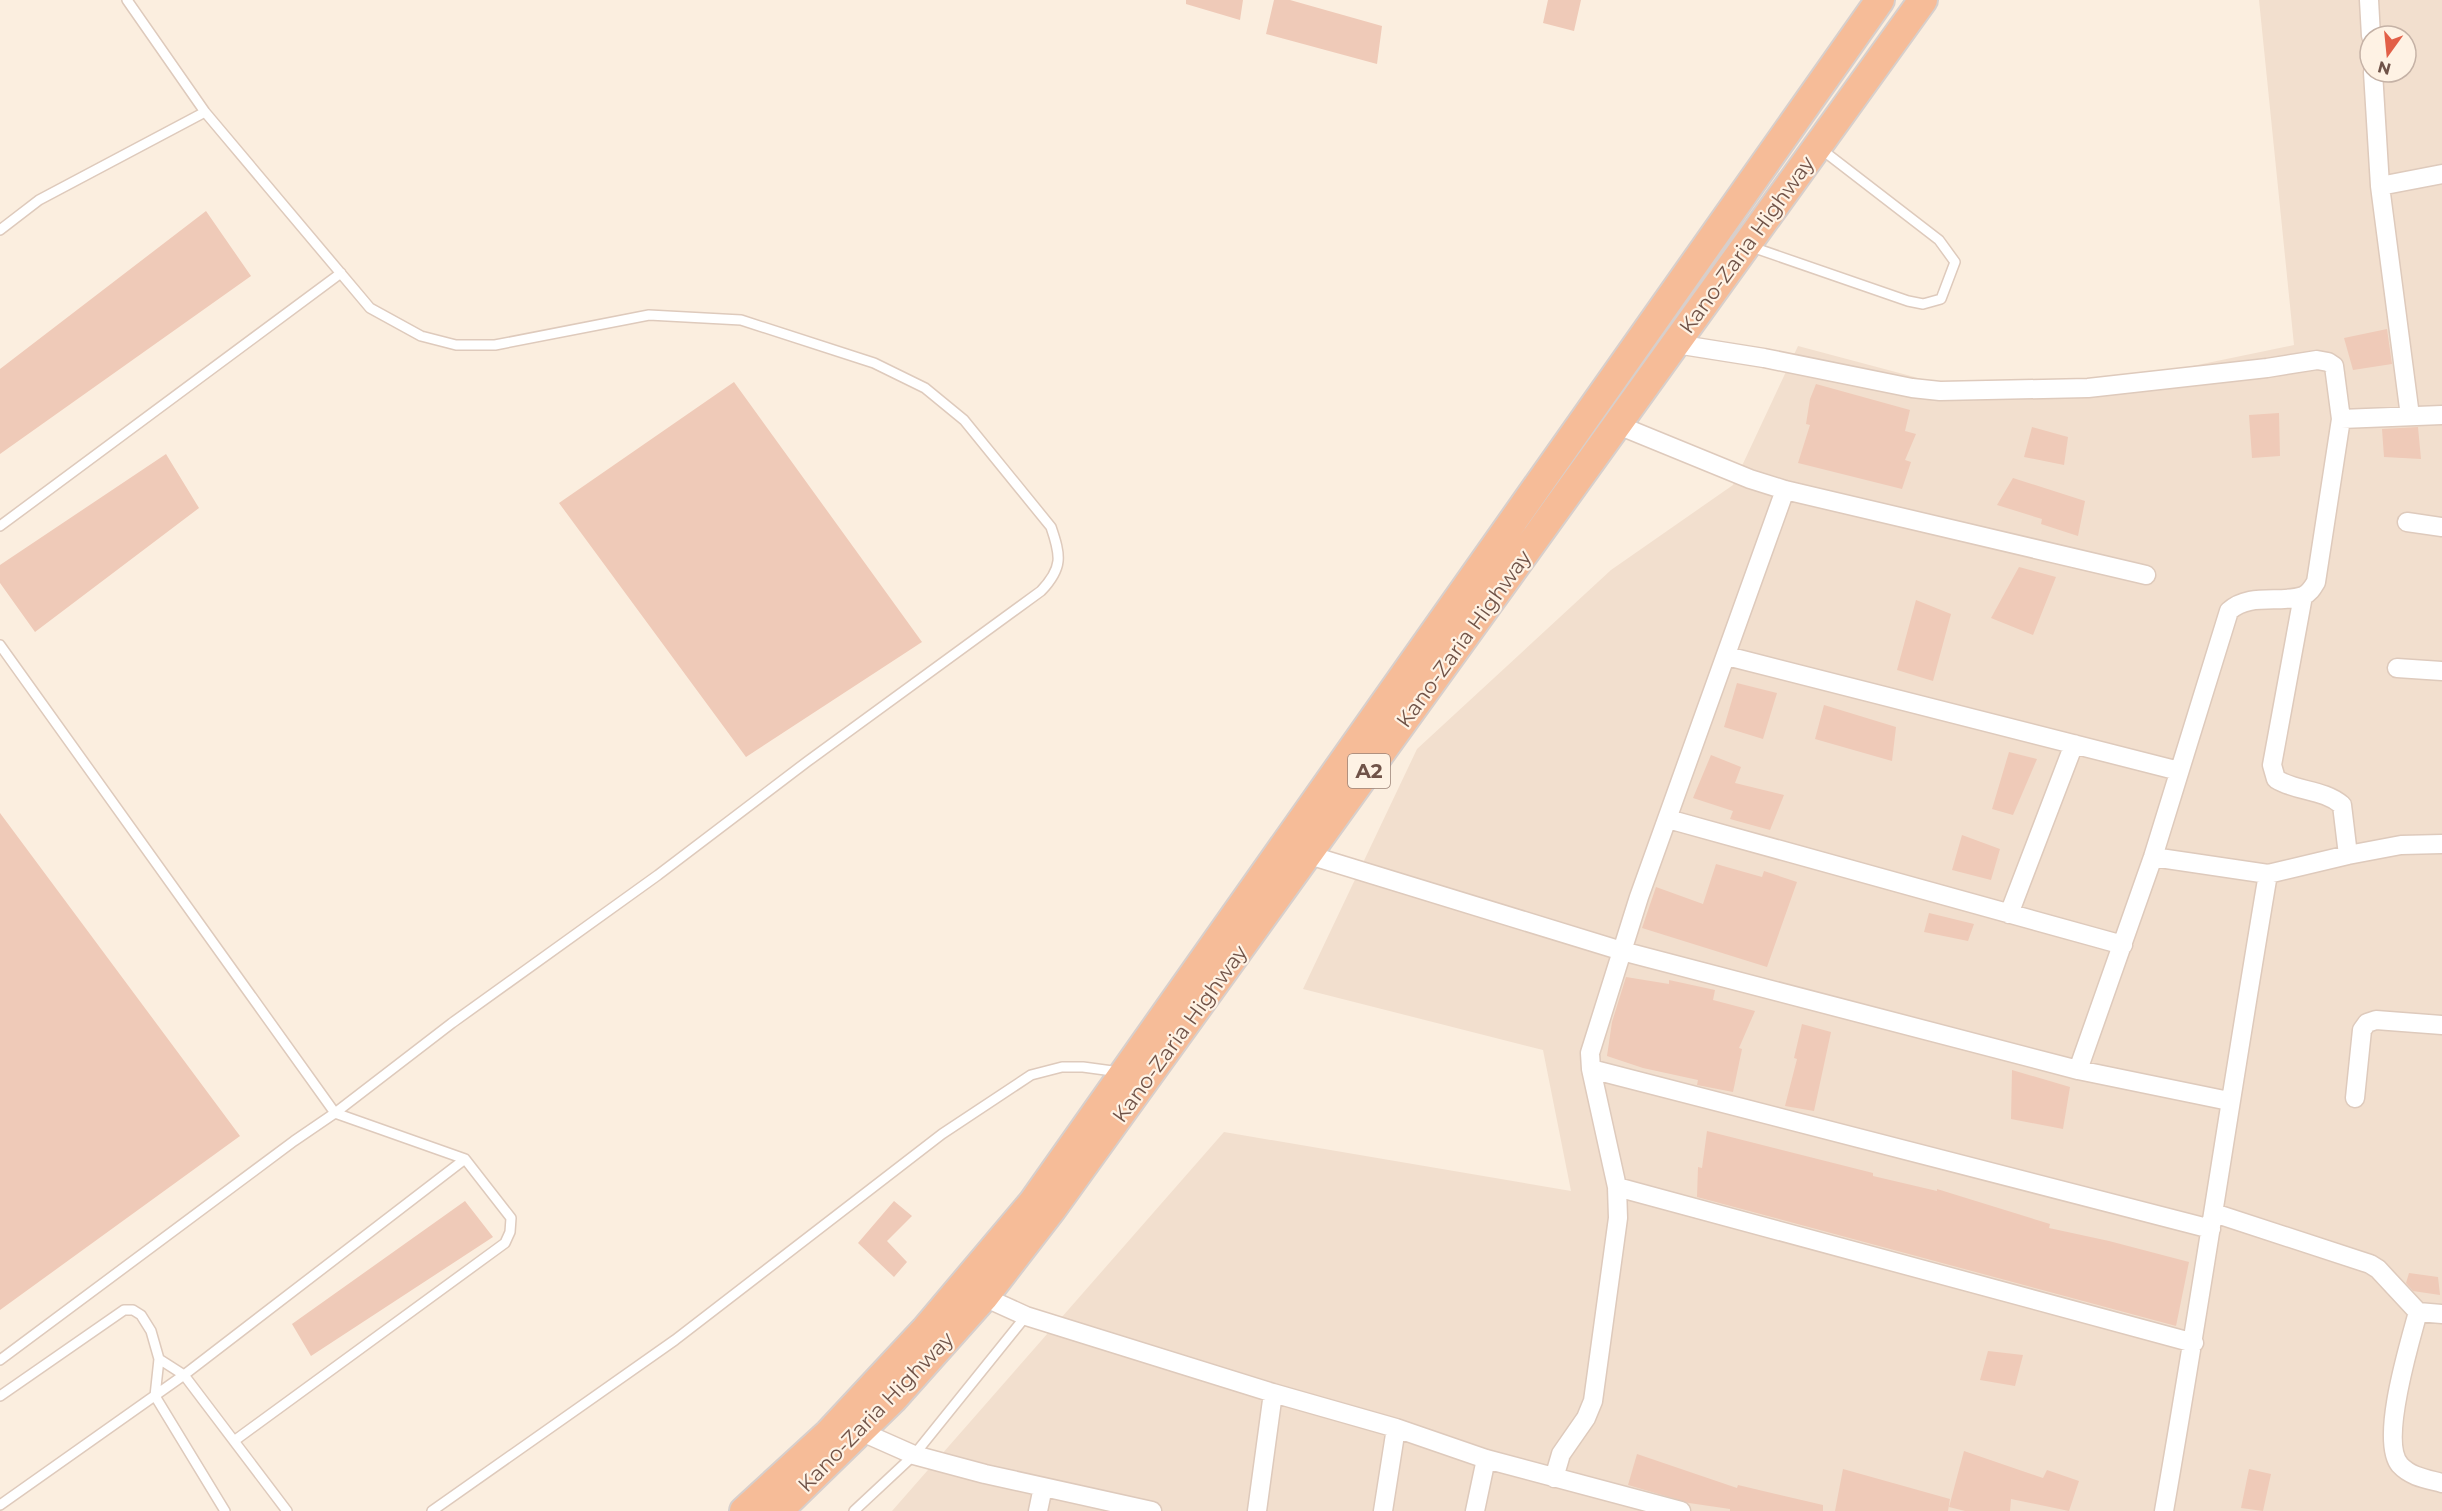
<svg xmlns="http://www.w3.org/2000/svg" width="2442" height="1511" font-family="Montserrat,sans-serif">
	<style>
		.residential { fill: #f2dfce; fill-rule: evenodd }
		.building { fill: #efcab8 }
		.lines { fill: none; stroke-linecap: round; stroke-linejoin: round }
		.service-casing { stroke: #decabc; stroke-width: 12 }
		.minor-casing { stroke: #decabc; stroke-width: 21 }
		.trunk-casing { stroke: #d7cfcc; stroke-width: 32 }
		.service { stroke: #fff; stroke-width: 9 }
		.minor { stroke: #fff; stroke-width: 18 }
		.trunk { stroke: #f6bc98; stroke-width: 28 }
		.labels { text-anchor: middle; stroke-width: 4.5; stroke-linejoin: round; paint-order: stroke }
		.shield { fill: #fef2e4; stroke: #9b8377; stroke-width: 1.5 }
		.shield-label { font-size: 20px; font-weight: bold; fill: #705348 }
		.street-label { font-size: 21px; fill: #705348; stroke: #fef2e4 }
	</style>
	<rect width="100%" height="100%" fill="#fbeedf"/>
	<path class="residential" d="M2259,0H2442V1511H892L1224,1132L1571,1191L1543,1050L1303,989L1417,749L1611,570L1733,485L1798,346L1952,387L2154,374L2294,345ZM2370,36H2406V72H2370Z"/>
	<path class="building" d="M1186,0H1243L1240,20L1186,4Z
		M1274,0H1290L1382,26L1377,64L1266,34Z
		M1548,0H1581L1574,31L1543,23Z
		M206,211L251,276L0,454V369Z
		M2387,329L2392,364L2353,370L2344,338Z
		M734,382L922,642L746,757L559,503Z
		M1816,384L1910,410L1905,431L1916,434L1905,460L1911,462L1902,489L1798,463L1810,425L1806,424L1810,399Z
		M2279,413L2280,456L2252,458L2249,415Z
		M2032,427L2068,437L2064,465L2024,457Z
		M2418,427L2421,459L2384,457L2382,429Z
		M166,454L199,508L35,632L0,583V565Z
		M2013,478L2085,501L2078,536L2041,524L2042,519L1997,505Z
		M2019,567L2056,577L2033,635L1991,618Z
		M1916,600L1951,614L1933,681L1897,670Z
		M1737,683L1777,693L1763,739L1724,727Z
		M1824,705L1896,727L1892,761L1815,739Z
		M2009,752L2037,759L2013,815L1992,809Z
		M1711,755L1741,767L1735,783L1784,795L1770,830L1730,819L1733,811L1693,798Z
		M0,813L240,1136L0,1310Z
		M1962,835L2000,849L1991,880L1952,870Z
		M1716,864L1762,877L1764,871L1797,882L1767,967L1642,928L1656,887L1703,904Z
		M1929,913L1974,924L1968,941L1924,932Z
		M1626,977L1669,984V980L1715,990L1713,1000L1755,1011L1739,1048L1742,1049L1733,1092L1697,1085L1698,1080L1643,1068L1607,1056L1612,1022Z
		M1802,1024L1831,1032L1814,1111L1785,1106L1797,1059L1794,1058Z
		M2012,1070L2070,1087L2063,1129L2011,1119Z
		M1707,1131L1873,1173V1176L1937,1191V1189L2050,1224L2049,1228L2109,1241L2189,1262L2176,1326L1697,1197L1698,1167L1702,1168Z
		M465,1201L493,1237L311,1356L292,1324Z
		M894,1201L912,1216L887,1241L907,1262L894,1277L858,1243Z
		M2409,1273L2438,1277L2440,1295L2413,1291L2406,1283Z
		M1988,1351L2023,1355L2015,1386L1980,1380Z
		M1964,1451L2043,1478L2047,1470L2079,1481L2069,1511L2011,1499L2010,1511H1965L1949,1507Z
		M1637,1454L1737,1488L1738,1485L1823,1505V1511H1730V1509L1689,1503L1628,1485Z
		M1843,1469L1950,1499L1948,1511H1835Z
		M2249,1469L2271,1474L2263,1511L2241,1508Z"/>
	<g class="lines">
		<g class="service-casing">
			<path id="service" d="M0,230L39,200L205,112
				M1749,246L1908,301L1923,304L1941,299L1955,262L1939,240L1821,149
				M0,526L341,273
				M0,645L335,1113L465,1159L511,1218L510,1232L505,1243L234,1441
				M159,1359L184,1375L287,1511
				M0,1360L294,1141L335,1113L452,1023L658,875L808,761L1041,591C1063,568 1061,556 1051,527L964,420L925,388L874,363L741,320L649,315L495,345H456L421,336L370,308L205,112L127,0
				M0,1396L124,1310H133L141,1315L151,1331L159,1359L155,1396L225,1511
				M0,1505L184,1375L465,1159
				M432,1511L675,1340L942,1134L1031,1075L1062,1067H1083L1120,1072
				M854,1511L914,1455L1026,1316"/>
		</g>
		<g class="minor-casing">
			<path id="minor" d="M2369,0L2371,36
				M2373,72L2380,186L2410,416
				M2380,186L2442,174
				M1676,344L1764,358L1912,388L1940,391L2088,388L2267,368L2317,360L2328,362L2334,366L2341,419L2316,582C2313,587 2310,593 2303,596C2280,604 2250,592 2229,611L2153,857L2078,1070
				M2341,419L2442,415
				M1618,425L1750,479L1785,490L2146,575
				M2407,522L2442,527
				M2303,596L2272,765L2276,779C2297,792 2323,789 2342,805L2348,855
				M1727,656L2179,771
				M2397,668L2442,671
				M1668,819L2123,945
				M1309,855L1622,951L2078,1070L2229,1101
				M2153,857L2268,874L2348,855L2401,845L2442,844
				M2009,914L2074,744
				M1591,1069L2211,1229
				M2355,1098L2362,1030L2367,1023L2376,1020L2442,1025
				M1617,1187L2194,1343
				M2214,1213L2370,1264L2378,1269L2418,1312L2442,1314
				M984,1297L1026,1316L1273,1393L1396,1428L1486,1459L1681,1511
				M2418,1312C2410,1342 2379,1441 2400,1465C2411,1477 2427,1479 2442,1483
				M862,1432L914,1455L985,1474L1152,1511
				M1554,1478L1561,1454L1586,1418L1593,1401L1618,1218L1617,1187L1591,1069L1590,1053L1639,897L1785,490
				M1038,1511L1043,1487
				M1257,1511L1273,1393
				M1383,1511L1396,1428
				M1475,1511L1486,1459
				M2164,1511C2201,1299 2232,1086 2268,874"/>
		</g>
		<g class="trunk-casing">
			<path id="trunk" d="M744,1511L829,1433L925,1330L1033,1202L1880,0
				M778,1511L893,1399L984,1297L1052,1209L1923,0"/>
		</g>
		<use href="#service" class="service"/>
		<use href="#minor" class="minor"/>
		<use href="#trunk" class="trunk"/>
	</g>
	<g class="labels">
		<rect class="shield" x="1348" y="754" width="42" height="34" rx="4.5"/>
		<g class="shield-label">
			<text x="1369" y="778">A2</text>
		</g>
		<g class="street-label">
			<text transform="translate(1747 245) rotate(-54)" y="7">Kano-Zaria Highway</text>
			<text transform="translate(1464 639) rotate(-54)" y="7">Kano-Zaria Highway</text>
			<text transform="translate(1180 1034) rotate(-54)" y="7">Kano-Zaria Highway</text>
			<text transform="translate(876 1412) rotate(-46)" y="7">Kano-Zaria Highway</text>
		</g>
	</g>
	<g transform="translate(2388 54) rotate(195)"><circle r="28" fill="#fef2e4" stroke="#c5b2a6" stroke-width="1.5"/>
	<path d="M0-4.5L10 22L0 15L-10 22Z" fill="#e25f47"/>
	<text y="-9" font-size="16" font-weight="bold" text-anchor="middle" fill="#705348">N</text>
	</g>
</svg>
